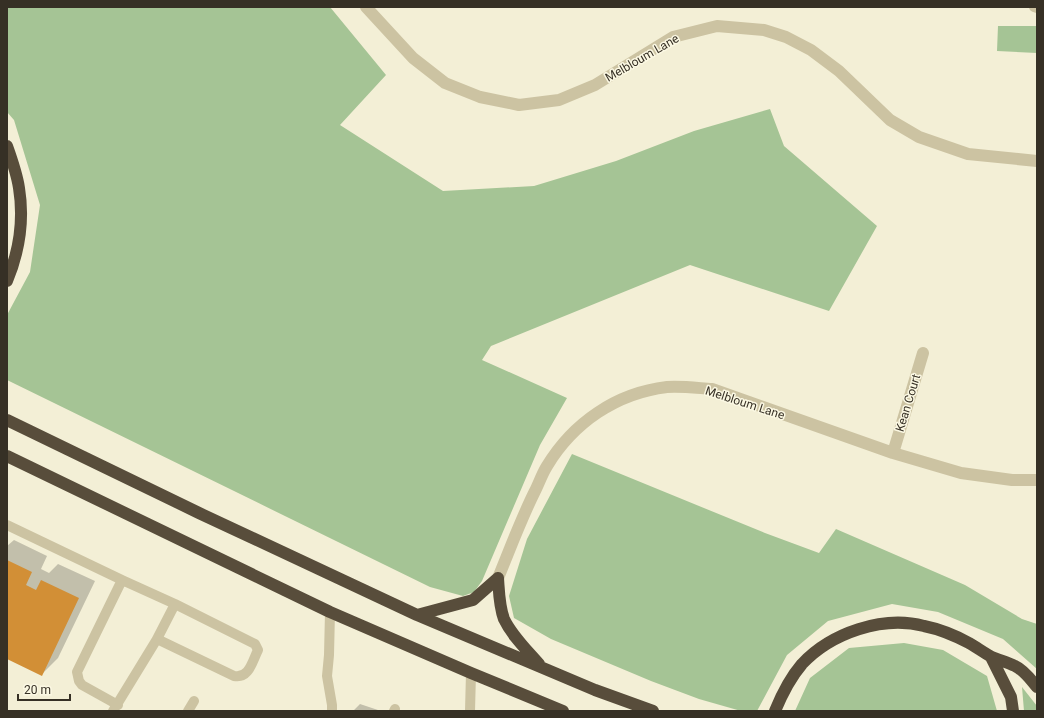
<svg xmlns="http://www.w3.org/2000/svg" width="1044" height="718" font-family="Roboto,sans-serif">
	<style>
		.green { fill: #a5c495 }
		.shadow { fill: #0003 }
		.building { fill: #d28f36 }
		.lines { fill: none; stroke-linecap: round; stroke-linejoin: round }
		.lane { stroke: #ccc3a2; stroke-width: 10 }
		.street { stroke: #ccc3a2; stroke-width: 12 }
		.highway { stroke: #584d3b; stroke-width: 12 }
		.labels { text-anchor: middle; stroke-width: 3; stroke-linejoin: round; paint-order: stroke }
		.street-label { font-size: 12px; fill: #363025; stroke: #fbf8e3 }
	</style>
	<rect width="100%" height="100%" fill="#f3efd6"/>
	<path class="green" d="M7,7H330L386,75L340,125L443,191L534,186L616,161L694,131L770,109L784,146L877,226L829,311L690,265L491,346L482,360L567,398L540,445L482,581L474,592L463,596L430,587L7,380V315L30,272L40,205L14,120L7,112Z
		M998,26H1037V53L997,51Z
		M572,454L765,533L819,553L836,529L965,585L1022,619L1037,624V669L1003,639L938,612L892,604L828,621L787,655L757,711H741L699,699L651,681L551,639L514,618L509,596L527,539Z
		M904,643L943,650L987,676L997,711H795L810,678L849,648Z
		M1022,687L1037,706V711H1024Z"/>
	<path class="shadow" d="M14,540L47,556L41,569L49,573L58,564L95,581L58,658L42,674L7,658V546Z
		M360,704L381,711H353Z"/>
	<path class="building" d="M7,560L32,572L26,585L36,590L41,580L79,598L42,676L7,659Z"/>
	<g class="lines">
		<path class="lane" d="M1034,7L1037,8
			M7,525L122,580L77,672L79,681L82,685L118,705
			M122,580L175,604L255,644L258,650C252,662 249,679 234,676L157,639
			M330,612L329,655L327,676L332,705V711
			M113,711L157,639L175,604
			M188,711L194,701
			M394,711L395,709
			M470,711L471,673"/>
		<path class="street" d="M366,7L413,58L445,83L480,97L519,105L559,100L595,85L673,37L717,26L764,30L786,37L811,50L839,71L890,120L919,137L968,154L1037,161
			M893,453L923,353
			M498,578C510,549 521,519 535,491C539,483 542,474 547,466C573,423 616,393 667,387C682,386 697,388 712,389L893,453L961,473L1012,480H1037"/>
		<path class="highway" d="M7,146C12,160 17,174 19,188C24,219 19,252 7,281
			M7,420L199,513L417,615L595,690L653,711
			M7,456L330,612L471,673L563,711
			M498,578C499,591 499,606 504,619C512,636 527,650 539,664
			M417,615L473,600L498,578
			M991,657L1011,697L1013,711
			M775,711C782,694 790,678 802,664C831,633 883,615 924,626C939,629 956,636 969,643C976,647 983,652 990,656C998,660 1007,662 1015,666C1024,670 1031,680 1037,687"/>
	</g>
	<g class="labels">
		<g class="street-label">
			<text transform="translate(642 58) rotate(-30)" y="4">Melbloum Lane</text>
			<text transform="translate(745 403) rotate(18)" y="4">Melbloum Lane</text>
			<text transform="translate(908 403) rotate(-73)" y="4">Kean Court</text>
		</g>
	</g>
	<rect width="1044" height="718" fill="none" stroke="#363025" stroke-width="16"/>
	<path d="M18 694v6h52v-6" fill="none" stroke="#363025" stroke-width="2"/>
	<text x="24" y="694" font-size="12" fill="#363025" stroke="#fbf8e3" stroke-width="3" paint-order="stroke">20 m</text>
</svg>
